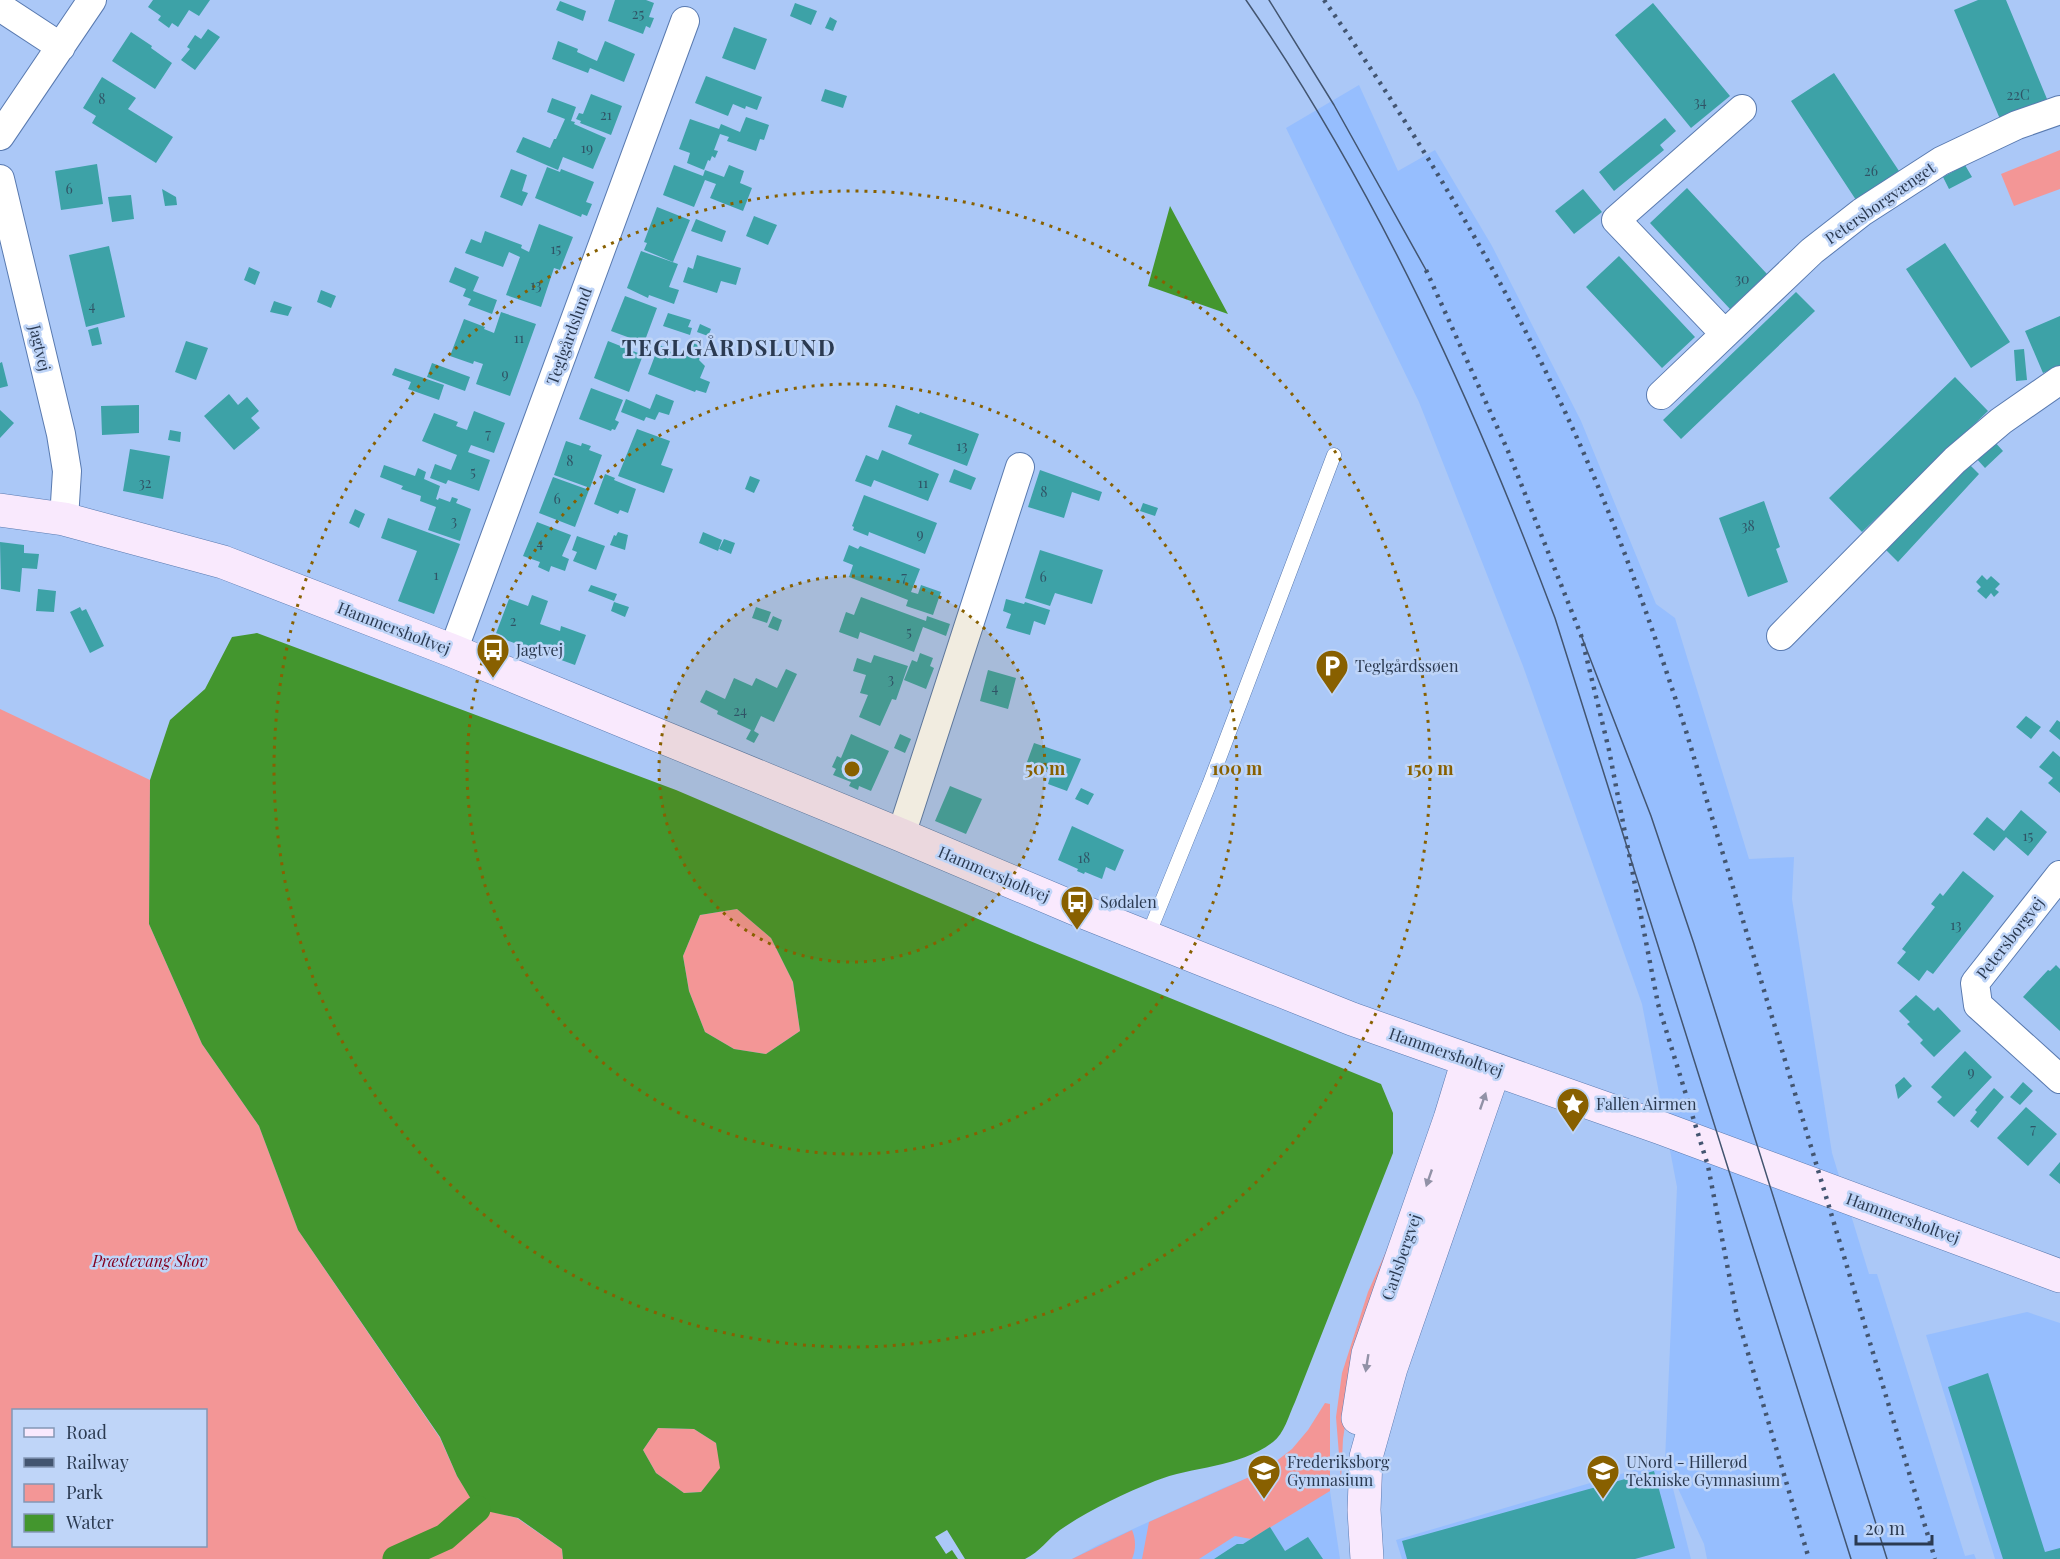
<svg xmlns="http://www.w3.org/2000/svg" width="2060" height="1559" font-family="'Playfair Display',serif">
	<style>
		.built { fill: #96befe }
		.green { fill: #f39696; fill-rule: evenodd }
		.water { fill: #43962e; fill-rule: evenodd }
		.pier { fill: #abc8f7 }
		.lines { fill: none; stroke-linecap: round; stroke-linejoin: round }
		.canal { stroke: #43962e; stroke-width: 27 }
		.building { fill: #3da2a7 }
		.lane-casing { stroke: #597ab0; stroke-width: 15 }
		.street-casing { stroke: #597ab0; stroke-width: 30 }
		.secondary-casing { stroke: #597ab0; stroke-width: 34 }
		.lane { stroke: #fff; stroke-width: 14 }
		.street { stroke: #fff; stroke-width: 28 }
		.secondary { stroke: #f9e9fd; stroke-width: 33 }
		.tram { stroke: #435570; stroke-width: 1.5 }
		.rail { stroke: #435570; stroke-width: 4.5; stroke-dasharray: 3 6; stroke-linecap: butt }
		.oneway { fill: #9292a7 }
		.ring { fill: none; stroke: #886000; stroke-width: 3; stroke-dasharray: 3 6 }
		.labels { text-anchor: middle; stroke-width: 5; stroke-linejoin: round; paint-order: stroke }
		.number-label { font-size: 14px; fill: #305466 }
		.street-label { font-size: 16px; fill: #2b3a51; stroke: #bfd5f8 }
		.poi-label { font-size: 16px; fill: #2b3a51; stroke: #bfd5f8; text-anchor: start }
		.park-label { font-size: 16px; font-style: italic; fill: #82001e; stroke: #bfd5f8 }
		.district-label { font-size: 22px; font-weight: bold; letter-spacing: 1.5px; fill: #2b3a51; stroke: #bfd5f8 }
		.centre { fill: #886000; stroke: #bfd5f8; stroke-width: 3 }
		.ring-label { font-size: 18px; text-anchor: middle; font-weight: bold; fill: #886000; stroke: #bfd5f8; stroke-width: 5; stroke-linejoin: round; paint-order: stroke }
	</style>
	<rect width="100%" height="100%" fill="#abc8f7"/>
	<path class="built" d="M1359,85L1398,171L1435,150L1492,246L1581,421L1656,604L1675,618L1749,859L1794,857L1792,899L1832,1153L1869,1274H1877L1965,1556L1974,1554L1976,1559H1707L1704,1544L1667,1465L1691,1559H1402L1396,1540L1665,1461L1677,1187L1642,1004L1523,666L1419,402L1286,128Z
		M2027,1312L2060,1323V1559H1995L1926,1335Z
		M1329,1445L1330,1491L1340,1559H1072L1098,1545L1223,1488Z"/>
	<path class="green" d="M2060,150V189L2014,206L2001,174Z
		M0,709L150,780L149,924L202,1044L259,1126L298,1230L440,1438L457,1476L477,1508L517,1518L562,1549L563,1559H0ZM14,1410H206V1546H14Z
		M737,909L771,938L793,982L800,1031L766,1054L734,1049L705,1032L689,991L683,956L700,915Z
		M1388,1247L1387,1258L1354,1367L1343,1439L1341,1480L1336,1417L1342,1373L1368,1292Z
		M1325,1403L1330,1404V1491L1251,1539L1235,1536L1199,1559H1142L1149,1522L1265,1470L1292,1449L1308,1430Z
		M658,1428L694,1429L716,1443L721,1468L701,1492L684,1493L656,1473L643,1450Z
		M1132,1530C1136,1539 1136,1550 1132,1559H1072Z"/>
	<path class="water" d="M1170,206L1228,314L1148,286Z
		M257,633L676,790L1030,941L1381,1084L1393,1113V1153L1295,1402C1289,1415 1284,1434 1273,1442C1239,1468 1193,1466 1155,1481C1123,1494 1089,1510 1060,1530C1048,1539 1040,1552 1025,1559H563L562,1549L518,1518L477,1509L457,1476L440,1437L298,1230L259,1126L202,1044L149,924L150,780L170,720L205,689L232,637ZM737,909L771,938L793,982L800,1031L766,1054L734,1049L705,1032L689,991L683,956L700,915ZM658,1428L694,1429L716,1443L720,1468L701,1492L684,1493L656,1473L643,1450Z"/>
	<path class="pier" d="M947,1530L965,1559H958L952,1550L946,1554L935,1537Z"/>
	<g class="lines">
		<path class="canal" d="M396,1559L445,1537L477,1509"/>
	</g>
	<path class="building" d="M153,0H210L199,16L189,10L178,27L172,23L169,28L158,20L161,16L148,7Z
		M615,0H646L654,3L649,17L654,18L650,28L646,26L643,34L608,21Z
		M1978,0H2006L2047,99L2000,119L1954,10Z
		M560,1L586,11L583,21L556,10Z
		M795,3L817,11L811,25L790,16Z
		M1653,3L1730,96L1691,128L1615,35Z
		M830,17L837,21L833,31L825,28Z
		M734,27L767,39L755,70L722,58Z
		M208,29L220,37L195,70L181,60L190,49L187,47L195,35L201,39Z
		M131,32L152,46L151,48L172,63L155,89L112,61Z
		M558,41L578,49L577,52L597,61L605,41L635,54L624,82L590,68L588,73L552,59Z
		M1834,73L1899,171L1856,200L1791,101Z
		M706,76L762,97L757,110L746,106L745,109L733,104L728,116L695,103Z
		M102,77L136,98L128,109L173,137L156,163L92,123L96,116L83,108Z
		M825,89L847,96L843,108L821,101Z
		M591,94L622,106L611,135L580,123L581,121L576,119L579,113L583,114Z
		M552,98L576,107L571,121L575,122L574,124L606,138L593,169L563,157L558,170L516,152L523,137L550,148L554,139H556L565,119L547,112Z
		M746,117L769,125L764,140L760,139L756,151L727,141L729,137L720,134L714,150L718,151L715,158L712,156L710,161L708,160L704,170L687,163L690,153L679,149L690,119L719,129L721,124L740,132Z
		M1665,118L1676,131L1660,145L1664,150L1614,191L1599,172Z
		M97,164L103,204L61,210L55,171Z
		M674,165L703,176L705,170L724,177L729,165L744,171L740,183L752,188L743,211L710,198L716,184L705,180L694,207L663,195Z
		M1965,165L1972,177L1949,189L1943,177Z
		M547,167L560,172L561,169L594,182L586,202L592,204L587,216L582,214L581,217L535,198Z
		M511,169L527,175L522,191L528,193L522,206L500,197Z
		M1687,188L1767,274L1730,309L1650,223Z
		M162,189L176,197L177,205L165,206Z
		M1583,189L1602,212L1574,234L1555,211Z
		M131,195L134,219L112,222L108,197Z
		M657,207L690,220L673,262L644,250L647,243L644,242Z
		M754,216L777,225L768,245L746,236Z
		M696,219L726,231L722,242L691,231Z
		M539,224L573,237L560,270L554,268L541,307L506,295L520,257L509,252L503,267L465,253L471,239L481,243L485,231L522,245L521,248L529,252Z
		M1945,243L2010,342L1971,368L1906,269Z
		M109,246L125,317L86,327L69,255Z
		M641,251L678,264L669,287L679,290L674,304L649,295L648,298L627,288Z
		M697,255L741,268L736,285L721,281L717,293L683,282L688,267L693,269Z
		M1619,256L1695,337L1662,368L1586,287Z
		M249,267L260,272L255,285L244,280Z
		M455,267L479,277L473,291L497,300L492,314L468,305L471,299L463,296L466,289L449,282Z
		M321,290L336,296L331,308L317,302Z
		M1796,292L1815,311L1681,439L1663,420Z
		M625,296L657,308L644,343L611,331Z
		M274,301L292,307L288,316L270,312Z
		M501,312L536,324L510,396L476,384L483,364L474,361L473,364L450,356L464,319L485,327L484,329L494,333Z
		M668,313L691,320L688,327L692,328L690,335L663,326Z
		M2060,316V366L2043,373L2025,331Z
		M700,324L711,329L708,336L697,332Z
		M98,327L102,344L92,346L88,330Z
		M186,341L208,348L196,380L175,372Z
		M608,341L643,355L629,392L594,378Z
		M691,342L704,348L702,354L689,349Z
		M659,345L690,357L692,352L701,355L699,360L705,366L700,378L710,382L706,393L696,390L695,392L648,374Z
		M2024,349L2027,380L2016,381L2014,350Z
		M2,362L8,386L0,388V363Z
		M432,363L470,377L465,391L427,377Z
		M395,368L444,385L439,400L408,389L411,382L392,375Z
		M1955,377L1988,411L1862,532L1829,498Z
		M591,388L623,400L615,420L619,422L615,430L612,429L611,431L579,419Z
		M229,394L238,405L247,397L259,411L251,418L260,428L234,450L204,416Z
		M656,394L674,401L669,415L659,412L655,420L646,417L644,421L621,412L626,399L650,409Z
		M139,405V433L102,435L101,406Z
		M896,405L919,414L920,412L979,434L967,466L908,444L912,435L888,427Z
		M0,410L14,423L0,438Z
		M474,411L505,423L494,453L471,445L468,452L490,460L479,491L448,480L446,484L430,478L435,464L451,470L457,455L422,441L434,413L458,422L456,426L467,430Z
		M637,429L670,441L661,465L673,469L664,493L618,476Z
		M170,430L181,432L180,442L168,440Z
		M1993,440L2003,451L1985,468L1975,457Z
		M566,441L581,446L582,443L591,446L589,450L602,455L590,488L554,475Z
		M130,449L170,456L163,499L123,491Z
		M882,450L939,474L928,501L874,480L871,487L855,481L866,455L878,460Z
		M1967,462L1979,474L1898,562L1881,545Z
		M384,465L415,476L418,468L426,472L424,479L440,486L436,499L438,500L439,498L450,502L452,497L458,499L456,503L471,509L460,541L428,530L436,507L420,501L421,496L401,489L403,486L380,477Z
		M954,469L976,478L971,490L949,482Z
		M1040,470L1102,492L1099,501L1072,492L1064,518L1028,507Z
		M605,474L615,478L614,480L636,489L628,513L620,510L618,514L594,504Z
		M750,476L760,480L754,493L745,489Z
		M553,477L589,490L575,527L539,513Z
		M864,495L937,523L925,554L869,532L868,536L853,530L854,527L852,526Z
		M1764,501L1780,547L1776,549L1788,582L1748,597L1719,518Z
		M1143,503L1158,508L1155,516L1140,511Z
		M355,509L365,514L359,528L349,523Z
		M388,518L460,544L434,614L398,601L417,551L381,538Z
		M537,522L571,535L562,556L569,559L565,571L551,566L549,572L538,567L540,562L523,556Z
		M618,532L628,535L625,550L610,545L614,535L616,536Z
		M703,532L722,540L718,551L699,543Z
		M577,536L605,546L596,570L573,561L577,552L572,550Z
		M724,539L735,543L731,554L719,549Z
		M0,542L24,545V553L39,554L37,569L22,568L20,592L1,589Z
		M849,545L858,549L860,546L920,569L911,592L918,594L921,585L941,592L933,615L906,606L908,600L849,577L853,565L843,561Z
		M1040,550L1103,570L1092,604L1055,593L1050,606L1025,598Z
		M1982,575L1987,580L1991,576L2000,584L1995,589L1999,592L1994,597L1991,593L1986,599L1977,591L1981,587L1976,582Z
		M591,585L617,594L614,601L588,591Z
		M38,589L56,591L54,612L36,611Z
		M532,595L548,601L540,624L560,631L561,626L586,635L575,665L495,636L509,599L528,606Z
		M861,597L926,621L927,616L950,624L946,636L923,627L914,652L860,632L858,639L839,632L846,612L854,615Z
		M1006,599L1024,604L1025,602L1050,610L1045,625L1034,621L1030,635L1006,628L1011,614L1003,611Z
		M614,602L629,607L625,617L611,611Z
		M80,607L82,611L86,609L104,646L90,653L70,612Z
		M756,607L771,612L767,623L752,618Z
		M773,616L782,620L778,631L768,627Z
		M920,653L933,658L930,666L934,668L926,689L904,680L912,660L917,662Z
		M874,655L908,666L896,700L892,699L880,726L859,717L868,695L860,693L866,675L853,671L857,658L871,663Z
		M786,669L797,674L774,722L761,716L754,731L759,734L754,743L746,739L751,730L717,714L718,711L700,702L706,690L725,699L734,678L752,686L756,678L777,688Z
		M988,670L1016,678L1008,709L980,701Z
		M2026,716L2041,727L2031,739L2016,727Z
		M2057,720L2060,722V740L2049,731Z
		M851,734L889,751L871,791L859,786L858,790L849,786L851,782L833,775L836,769L832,767L837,756L841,758Z
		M900,734L911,739L905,753L894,748Z
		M1034,743L1081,759L1067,791L1048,784L1052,771L1027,762Z
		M2053,751L2060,757V793L2048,783L2053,778L2039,767Z
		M950,786L982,799L966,834L935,821Z
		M1081,788L1094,794L1088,805L1075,799Z
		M2021,810L2047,832L2028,856L2006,837L1994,851L1973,834L1987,817L2004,831Z
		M1072,826L1124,850L1115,871L1106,867L1102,879L1085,872L1084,874L1077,871L1078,869L1058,860Z
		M1963,871L1994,896L1933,974L1927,970L1919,981L1897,963L1906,952L1902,949L1935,907L1931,904L1940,893L1943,896Z
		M2056,965L2060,969V1031L2023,997L2048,970L2050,971Z
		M1916,995L1934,1011L1938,1007L1961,1031L1934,1057L1920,1043L1923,1040L1907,1024L1910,1022L1899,1011Z
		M1965,1051L1992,1077L1954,1117L1937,1102L1942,1097L1931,1087Z
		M1904,1077L1912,1086L1898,1099L1895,1085Z
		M2023,1082L2033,1091L2020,1105L2010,1097Z
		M1994,1088L2004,1097L1978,1128L1970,1121L1977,1112L1975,1110Z
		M2026,1107L2057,1134L2028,1166L1997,1138Z
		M2060,1162V1184L2049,1175Z
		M1988,1373L2045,1552L2060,1548V1559H2003L1948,1387Z
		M1654,1471L1675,1548L1635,1559H1407L1402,1541Z
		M1270,1527L1285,1551L1308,1537L1323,1559H1214L1237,1544H1243Z"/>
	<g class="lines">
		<g class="lane-casing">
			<path id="lane" d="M1147,938L1209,785L1334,455"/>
		</g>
		<g class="street-casing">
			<path id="street" d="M0,7L61,47
				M0,136L92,0
				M0,179L61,434L67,471L64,519
				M1725,334L1616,220L1742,109
				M1661,395L1812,251L1862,212L1941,161L2017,125L2060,110
				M1781,636L1955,460L2001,421L2060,380
				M453,651L685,21
				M901,835L1020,467
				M2060,875L1975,983L1978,1005L2060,1079"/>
		</g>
		<g class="secondary-casing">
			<path id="secondary" d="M0,510L64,519L223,562L453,651L901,835L1076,909L1352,1019L1661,1128L2060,1276
				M1358,1418L1368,1354L1450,1119L1468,1060
				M1367,1559L1364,1510L1366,1457L1391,1368L1494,1070"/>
		</g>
		<use href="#lane" class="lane"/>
		<use href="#street" class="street"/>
		<use href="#secondary" class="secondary"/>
		<path class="tram" d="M1246,0C1377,190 1474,403 1555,618L1851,1559
			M1269,0L1334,105L1426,270
			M1581,635L1651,816L1694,944L1887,1559"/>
		<path class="rail" d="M1324,0C1430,152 1525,313 1597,484C1631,565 1659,648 1686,731L1935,1559
			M1426,270L1508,451L1581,635L1609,750L1658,1004L1708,1166L1737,1316L1809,1559"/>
	</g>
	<defs><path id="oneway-solid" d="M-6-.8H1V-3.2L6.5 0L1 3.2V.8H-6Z" transform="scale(1.5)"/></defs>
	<g class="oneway">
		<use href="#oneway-solid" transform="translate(1483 1101) rotate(-71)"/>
		<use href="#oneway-solid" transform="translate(1429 1178) rotate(109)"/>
		<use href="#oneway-solid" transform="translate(1367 1363) rotate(99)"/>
	</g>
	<circle cx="852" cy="769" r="193" fill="#886000" fill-opacity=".12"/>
	<g class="ring">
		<circle cx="852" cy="769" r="193"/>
		<circle cx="852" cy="769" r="385"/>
		<circle cx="852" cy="769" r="578"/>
	</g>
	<defs>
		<g id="bus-pin" transform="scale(1.725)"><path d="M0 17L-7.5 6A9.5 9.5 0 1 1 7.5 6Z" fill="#886000" stroke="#bfd5f8"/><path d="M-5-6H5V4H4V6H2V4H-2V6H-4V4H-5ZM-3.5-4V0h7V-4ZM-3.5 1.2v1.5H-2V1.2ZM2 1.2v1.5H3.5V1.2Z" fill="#fff"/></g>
		<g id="parking-pin" transform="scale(1.725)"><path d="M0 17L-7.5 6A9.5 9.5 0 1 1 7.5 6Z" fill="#886000" stroke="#bfd5f8"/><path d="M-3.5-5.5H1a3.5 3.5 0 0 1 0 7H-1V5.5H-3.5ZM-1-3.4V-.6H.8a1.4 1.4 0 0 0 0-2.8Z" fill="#fff"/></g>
		<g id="sight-pin" transform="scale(1.725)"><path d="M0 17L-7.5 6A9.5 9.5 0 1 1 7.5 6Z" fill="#886000" stroke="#bfd5f8"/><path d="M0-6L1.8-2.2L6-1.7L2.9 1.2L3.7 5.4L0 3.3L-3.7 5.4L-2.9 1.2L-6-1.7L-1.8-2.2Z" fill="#fff"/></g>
		<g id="school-pin" transform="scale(1.725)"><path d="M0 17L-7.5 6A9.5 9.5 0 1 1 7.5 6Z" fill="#886000" stroke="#bfd5f8"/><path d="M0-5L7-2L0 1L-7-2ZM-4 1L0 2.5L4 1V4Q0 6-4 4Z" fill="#fff"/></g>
	</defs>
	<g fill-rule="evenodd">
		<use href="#bus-pin" x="493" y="650"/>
		<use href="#parking-pin" x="1332" y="666"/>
		<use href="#bus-pin" x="1077" y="902"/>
		<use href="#sight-pin" x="1573" y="1104"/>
		<use href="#school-pin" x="1264" y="1471"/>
		<use href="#school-pin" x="1603" y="1471"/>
	</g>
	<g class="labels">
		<g class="number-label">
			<text x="638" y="19">25</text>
			<text x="2018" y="100">22C</text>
			<text x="102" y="104">8</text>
			<text x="1700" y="107">34</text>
			<text x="606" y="120">21</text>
			<text x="587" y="153">19</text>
			<text x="1871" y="176">26</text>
			<text x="69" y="194">6</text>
			<text x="556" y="254">15</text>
			<text x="1742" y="284">30</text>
			<text x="536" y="290">13</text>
			<text x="92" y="311">4</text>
			<text x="519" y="343">11</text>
			<text x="505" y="379">9</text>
			<text x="488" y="439">7</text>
			<text x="962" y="451">13</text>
			<text x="570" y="466">8</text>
			<text x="473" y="477">5</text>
			<text x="145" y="488">32</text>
			<text x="923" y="488">11</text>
			<text x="1044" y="497">8</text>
			<text x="557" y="504">6</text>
			<text x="454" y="526">3</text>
			<text x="1748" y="531">38</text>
			<text x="920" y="539">9</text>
			<text x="540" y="548">4</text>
			<text x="436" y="580">1</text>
			<text x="904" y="582">7</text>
			<text x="1043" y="582">6</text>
			<text x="513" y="626">2</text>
			<text x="909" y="637">5</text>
			<text x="891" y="684">3</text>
			<text x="995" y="693">4</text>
			<text x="740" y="716">24</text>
			<text x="2028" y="841">15</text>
			<text x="1084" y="863">18</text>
			<text x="1956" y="930">13</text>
			<text x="1971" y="1077">9</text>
			<text x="2033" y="1134">7</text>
		</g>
		<g class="street-label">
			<text transform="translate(1880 203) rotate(-35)" y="6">Petersborgvænget</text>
			<text transform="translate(569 336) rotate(-70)" y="6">Teglgårdslund</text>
			<text transform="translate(40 348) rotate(77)" y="6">Jagtvej</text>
			<text transform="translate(394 628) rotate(21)" y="6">Hammersholtvej</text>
			<text transform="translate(994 874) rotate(23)" y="6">Hammersholtvej</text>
			<text transform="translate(2010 938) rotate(-52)" y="6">Petersborgvej</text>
			<text transform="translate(1446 1052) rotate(19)" y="6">Hammersholtvej</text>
			<text transform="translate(1903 1218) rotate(20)" y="6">Hammersholtvej</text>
			<text transform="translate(1401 1257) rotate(-71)" y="6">Carlsbergvej</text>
		</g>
		<g class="poi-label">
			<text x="516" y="656">Jagtvej</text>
			<text x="1355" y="672">Teglgårdssøen</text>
			<text x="1100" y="908">Sødalen</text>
			<text x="1596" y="1110">Fallen Airmen</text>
			<text x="1287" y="1468">Frederiksborg<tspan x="1287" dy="18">Gymnasium</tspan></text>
			<text x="1626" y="1468">UNord - Hillerød<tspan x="1626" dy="18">Tekniske Gymnasium</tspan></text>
		</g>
		<g class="park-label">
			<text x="150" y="1267">Præstevang Skov</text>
		</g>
		<g class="district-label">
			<text x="729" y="356">TEGLGÅRDSLUND</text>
		</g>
	</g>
	<circle cx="852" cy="769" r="9" class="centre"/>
	<g class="ring-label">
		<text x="1045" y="775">50 m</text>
		<text x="1237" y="775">100 m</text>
		<text x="1430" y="775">150 m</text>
	</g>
	<rect x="12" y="1409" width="195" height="138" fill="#bfd5f8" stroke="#8497b5" stroke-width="1.5"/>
	<rect x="24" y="1428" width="30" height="9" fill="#f9e9fd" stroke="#8497b5" stroke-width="1.5"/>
	<text x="66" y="1439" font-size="18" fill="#2b3a51">Road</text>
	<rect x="24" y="1458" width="30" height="9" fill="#435570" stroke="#8497b5" stroke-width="1.5"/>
	<text x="66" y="1469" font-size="18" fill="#2b3a51">Railway</text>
	<rect x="24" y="1484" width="30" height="18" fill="#f39696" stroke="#8497b5" stroke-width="1.5"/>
	<text x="66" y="1499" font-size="18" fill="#2b3a51">Park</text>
	<rect x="24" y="1514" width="30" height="18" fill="#43962e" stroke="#8497b5" stroke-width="1.5"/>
	<text x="66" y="1529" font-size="18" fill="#2b3a51">Water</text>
	<path d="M1856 1535v9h76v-9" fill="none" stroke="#2b3a51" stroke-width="3"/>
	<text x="1865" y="1535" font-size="18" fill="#2b3a51" stroke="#bfd5f8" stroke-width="4.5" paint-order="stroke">20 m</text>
</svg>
